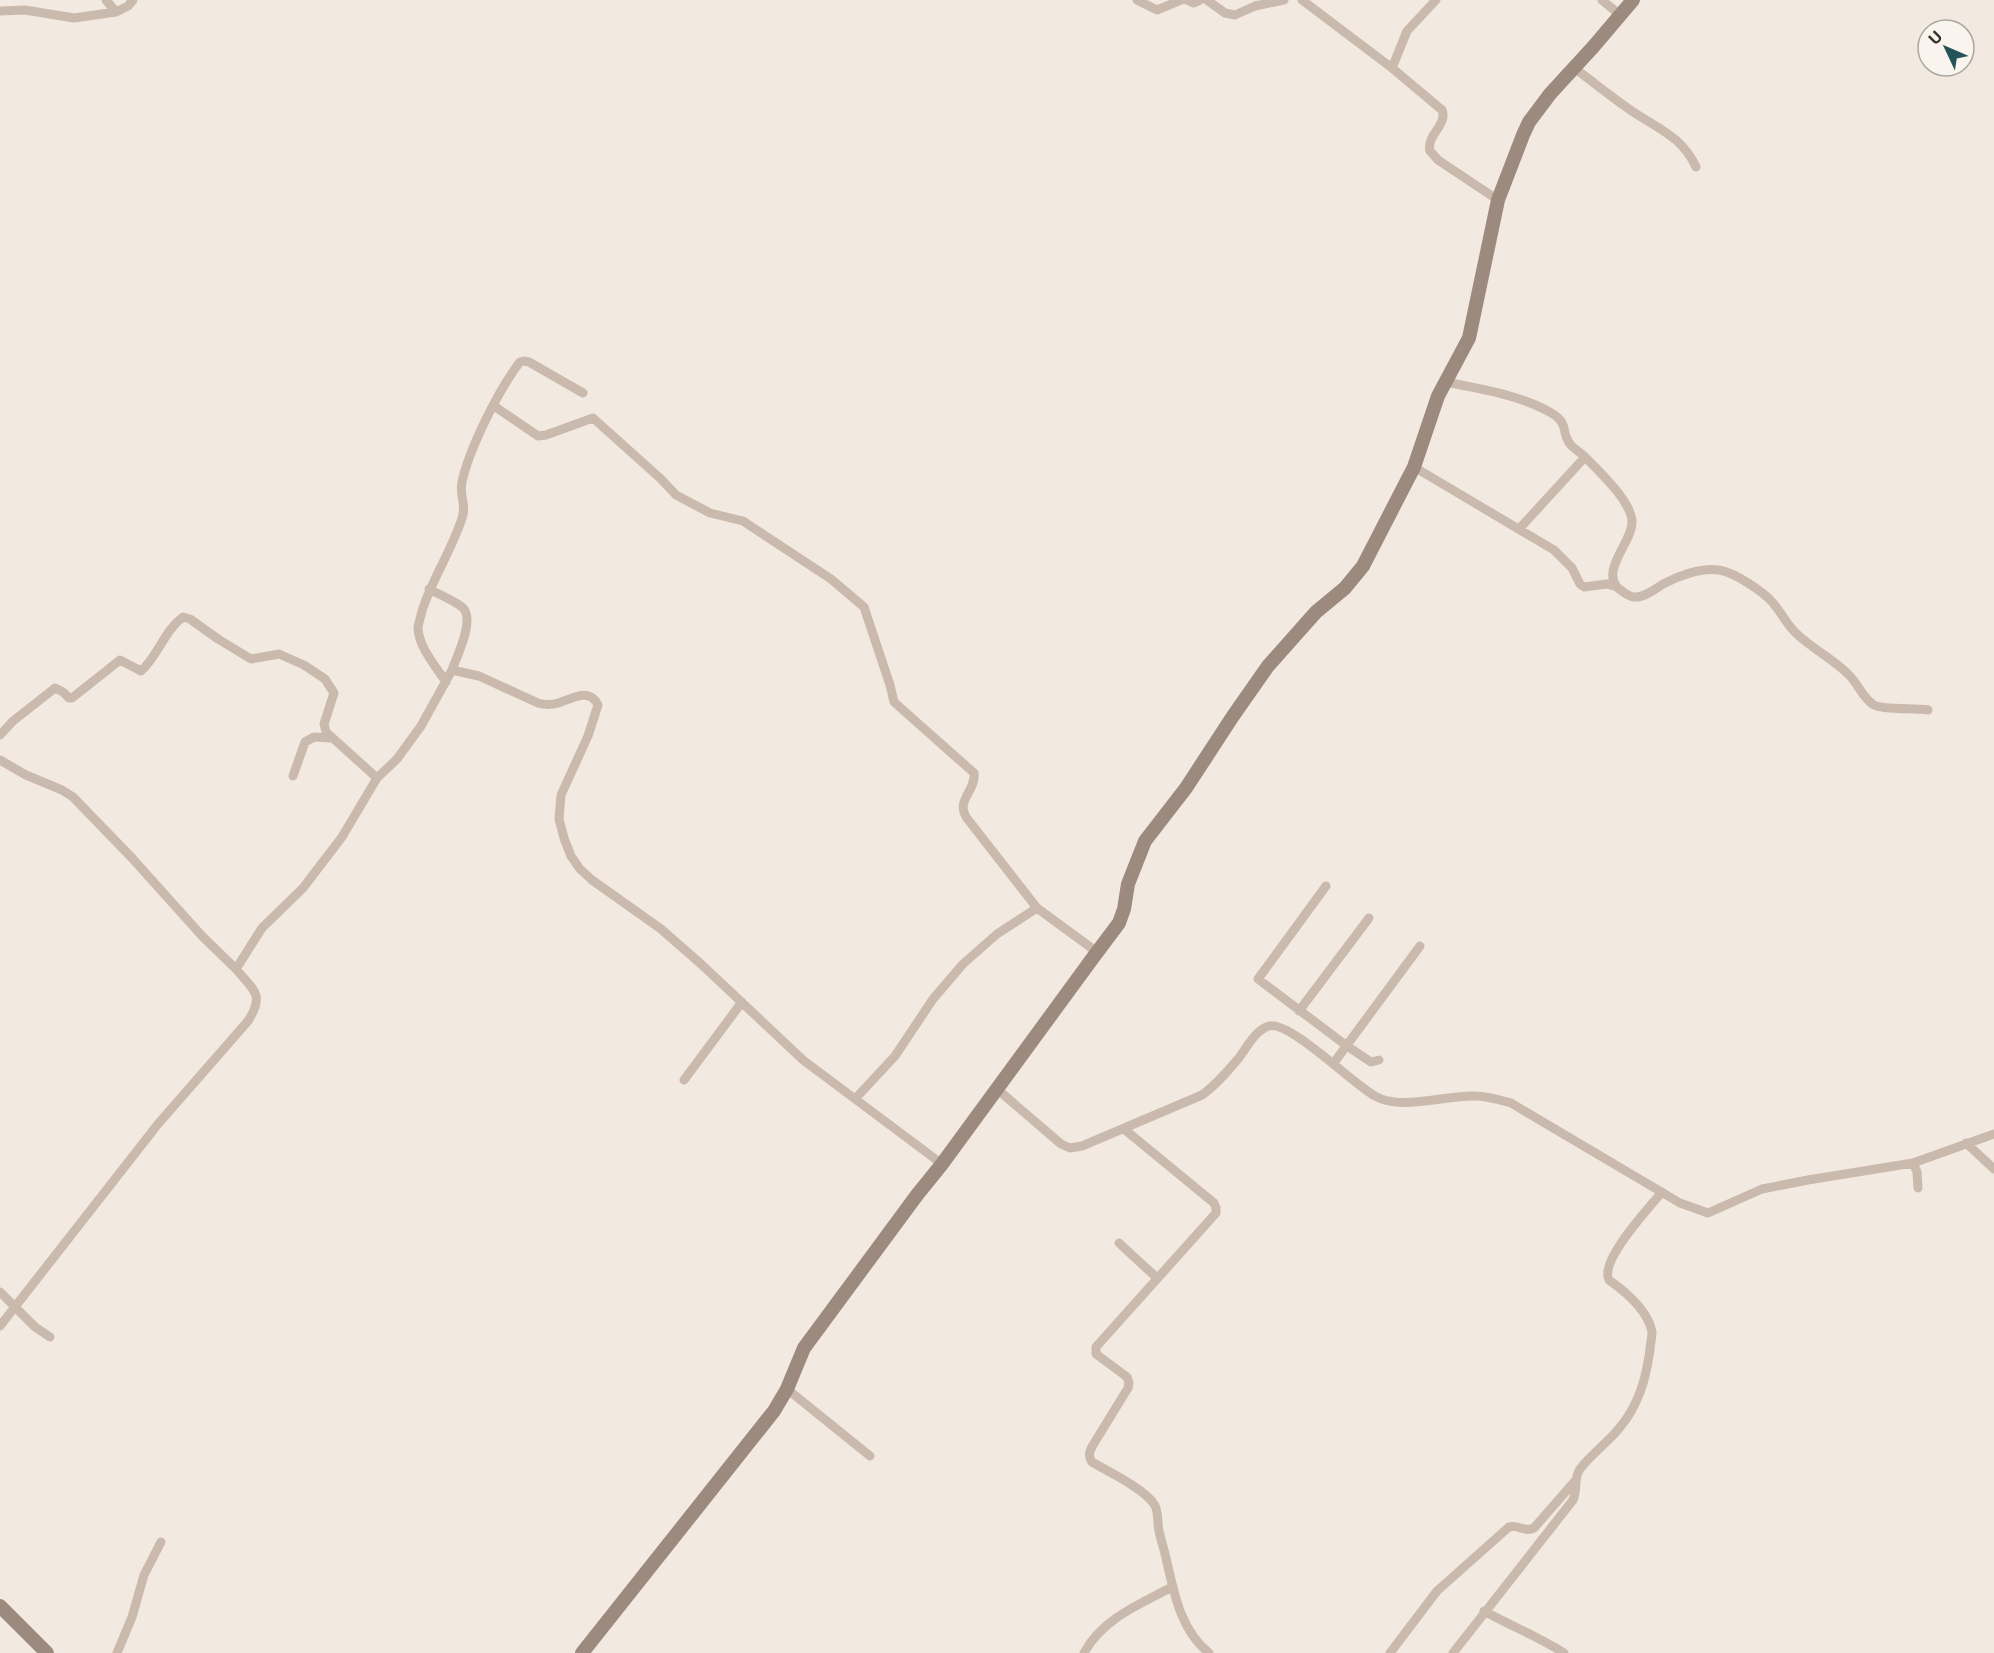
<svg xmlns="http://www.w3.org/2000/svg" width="1994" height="1653" font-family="'Open Sans',sans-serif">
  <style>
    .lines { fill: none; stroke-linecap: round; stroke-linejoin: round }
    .street { stroke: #cabaad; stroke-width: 9 }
    .secondary { stroke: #9d8a7f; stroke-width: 14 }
  </style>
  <rect width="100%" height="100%" fill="#f2eae1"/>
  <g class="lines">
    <path class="street" d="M106,0L116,12
      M1137,0L1157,10L1181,0
      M1187,0L1194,3L1200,0
      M1207,0L1225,13L1235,15L1255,6L1284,0
      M1302,0L1392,68
      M1436,0L1407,31L1392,68L1442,110C1448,125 1426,135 1430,151L1438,160L1498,200
      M1602,0L1620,15
      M0,11L25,10L74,18L116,12L128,6L133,0
      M1574,68C1595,83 1616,101 1638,115C1663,131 1683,139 1696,167
      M1445,382C1478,388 1524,396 1553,414C1569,424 1561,433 1570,444C1574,449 1580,452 1584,456C1598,470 1631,501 1632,521C1634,540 1600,570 1618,588C1622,591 1629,597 1634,597C1644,598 1655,589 1663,584C1678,576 1702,567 1719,570C1734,572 1764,592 1773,603C1782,613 1787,626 1798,635C1813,649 1833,659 1848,674C1858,683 1863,699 1874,705C1883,710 1915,708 1928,710
      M494,406L538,436L546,435L593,418L661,479L676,495L710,513L743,521L831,579L864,607L890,685L894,702L974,773C976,791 956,800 966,817L1037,908L1097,952
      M1414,467L1554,550L1572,568L1580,584L1584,587L1607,584L1617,587
      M1520,528L1585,457
      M429,589C440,595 453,600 462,607C476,618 457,656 452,670
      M446,682C436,667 419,647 418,629C418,623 421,617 422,611C432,579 452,550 462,518C467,506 459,495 462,482C469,449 499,389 520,362L524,361L529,362L583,393
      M0,735L13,721L55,688L63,692L69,698H72L120,660L141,671C158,656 164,631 183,617L190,619L218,639L251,659L279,654L304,665L325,679L334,693L324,724L326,732L377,778
      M0,760L26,775L62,790L73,797L132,858L202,936L236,969
      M293,776L305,742L314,737L330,738
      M1326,886L1258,979L1347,1046L1371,1062L1379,1060
      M1299,1011L1369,918
      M1333,1064L1420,946
      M684,1080L742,1002
      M997,1089L1061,1144L1070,1148L1082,1146L1202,1095C1216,1085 1227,1072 1238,1059C1246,1049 1255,1030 1269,1026C1289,1020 1354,1085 1375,1096C1400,1111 1446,1095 1475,1096C1487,1096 1500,1100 1511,1103L1680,1203L1708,1213L1762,1189L1808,1180L1913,1163L1994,1134
      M855,1099L895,1056L933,999L963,964L997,934L1037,908
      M1124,1129L1214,1203L1216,1208V1213L1096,1347V1354L1127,1377L1129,1383L1128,1388L1093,1445C1089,1452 1088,1456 1092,1462C1109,1472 1143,1488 1154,1504C1159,1511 1157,1522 1159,1531C1161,1540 1164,1549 1166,1558C1174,1592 1180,1630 1209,1653
      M1966,1143L1994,1169
      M1913,1163L1917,1172L1918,1188
      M1119,1243L1157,1278
      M0,1292L35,1327L50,1337
      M0,1326L158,1124L248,1021C265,994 254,991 236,969L262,928L303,888L342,837L377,778L397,759L421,726L452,670L479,676L538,703C545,705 551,705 558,703C572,699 589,687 598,705L588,736L561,795L559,819L564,838L571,856L580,869L592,880L661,929L701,964L803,1060L942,1164
      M787,1389L870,1456
      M1484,1611C1511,1626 1539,1637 1564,1653
      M117,1653L132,1617L144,1575L161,1542
      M1084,1653C1102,1619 1140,1604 1172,1587
      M1390,1653L1437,1591L1509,1527C1518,1524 1525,1533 1534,1528L1575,1481
      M1453,1653L1573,1500C1578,1490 1573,1479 1580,1469C1592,1453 1609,1442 1621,1426C1639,1404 1646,1378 1650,1350C1650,1345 1652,1338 1652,1332C1648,1310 1626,1292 1609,1280C1599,1261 1649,1208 1662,1192"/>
    <path class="secondary" d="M0,1606L47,1653
      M582,1653L774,1411L787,1389L804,1348L917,1195L942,1164L1092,959L1119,923L1124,909L1128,884L1145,841L1186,788L1233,716L1268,666L1316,612L1345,588L1363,566L1414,467L1438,396L1469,338L1498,200L1523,135L1529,122L1550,94L1594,46L1633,0"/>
  </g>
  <g transform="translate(1946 48) rotate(314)"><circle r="28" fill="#f9f4ee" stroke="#aca6a0" stroke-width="1.5"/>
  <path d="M0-4.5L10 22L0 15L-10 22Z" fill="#245458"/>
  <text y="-9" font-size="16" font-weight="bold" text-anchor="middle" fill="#39302b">U</text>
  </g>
</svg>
